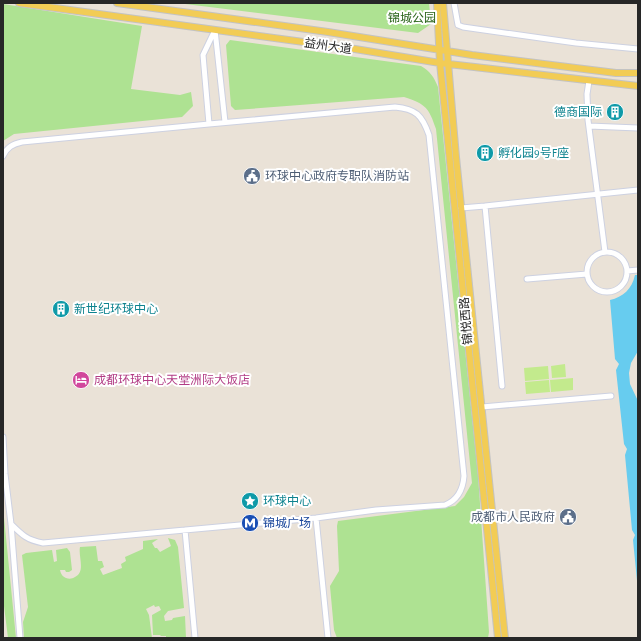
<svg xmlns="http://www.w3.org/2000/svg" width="641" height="641" font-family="'Alegreya Sans','Noto Sans SC',sans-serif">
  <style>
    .green { fill: #aee292 }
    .pitch { fill: #c3ea8d }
    .water { fill: #67ccef }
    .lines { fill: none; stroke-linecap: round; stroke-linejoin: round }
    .minor-casing { stroke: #cdd1e1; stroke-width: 7 }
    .major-casing { stroke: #c3c3c3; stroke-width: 8 }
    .minor { stroke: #fff; stroke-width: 5 }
    .major { stroke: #f2cc55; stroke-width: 6 }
    .labels { text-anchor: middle; stroke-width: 4; stroke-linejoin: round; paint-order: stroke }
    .park-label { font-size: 12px; fill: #286318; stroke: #fff }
    .street-label { font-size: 12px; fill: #272727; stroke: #fff }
    .culture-label { font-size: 12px; fill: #0d838f; stroke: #fff; text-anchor: start }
    .service-label { font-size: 12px; fill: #4e5e75; stroke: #fff; text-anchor: start }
    .hotel-label { font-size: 12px; fill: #b23c85; stroke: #fff; text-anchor: start }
    .transit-label { font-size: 12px; fill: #164399; stroke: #fff; text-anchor: start }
  </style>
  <rect width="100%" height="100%" fill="#eae2d7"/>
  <path class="green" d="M177,3H429L431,24L418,33Z
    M3,4L142,26L131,89L180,95L191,92L193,106L182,117L14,134L3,141Z
    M230,40L421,66C430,71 434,77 438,87L478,475L489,632L488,638H337L334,630L330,586L339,571L337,526L338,521L455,506L464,497L472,483L436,129C429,108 426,104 404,97L235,110L231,106L226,45Z
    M3,507L16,638H8L3,598Z
    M168,538L175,540L178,547L184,608L168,611L164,616L165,621L172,620L173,618L185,616L186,638H166V636H161L160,635H153L152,615L161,610L159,606L155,607L154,605L146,609L149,615L152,638H24L23,622L28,607L22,555L26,553L52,550L54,562L57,561L56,550L67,548L70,552L72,570L69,572H66L65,570H60C61,574 62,576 66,578C69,579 72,579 75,577C86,572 78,556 80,547L96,546L98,561H102L104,567L100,569L103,575L122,568L121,564L126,561L125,557L143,549V541L158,539L152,543L155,548H157L160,552L171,546Z"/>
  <path class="pitch" d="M565,364L566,377L552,378L551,366Z
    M548,366L549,379L525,381L524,368Z
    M573,378V390L551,392L550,380Z
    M549,380L550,392L526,394L525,382Z"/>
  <path class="water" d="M635,275H638V351L631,363L629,373L630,384L638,401V591L633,540L635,535L632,530L625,455L627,449L624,444L616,370L619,364L615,359L610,300C623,297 632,289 635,275Z"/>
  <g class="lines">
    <defs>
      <path id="minor" d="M454,3L458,25L463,27L576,43L638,49
        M215,30L225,122
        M589,81L587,94L588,120L605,252
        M209,124L203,55L215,30
        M589,126L638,128
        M3,156C7,147 13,144 22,142L209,124L395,107C416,109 422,115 429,135L464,476C463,489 458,500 445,505L376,510L316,518L43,543C27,540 22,535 11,524
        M461,208L485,206
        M587 272a20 20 0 1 1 40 0a20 20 0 1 1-40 0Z
        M627,271L638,270
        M527,279L587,274
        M502,386L485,206L638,190
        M482,407L611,396
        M3,437L5,474L11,524L20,638
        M316,518L328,638
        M185,530L195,638"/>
      <path id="major" d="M19,3L355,49L440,63L638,86
        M117,3L328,32L472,55L616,73H638
        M437,3L440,63L498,638
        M443,3L456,157L505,638"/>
    </defs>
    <use href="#minor" class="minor-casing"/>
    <use href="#major" class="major-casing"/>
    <use href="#minor" class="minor"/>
    <use href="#major" class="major"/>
  </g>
  <defs>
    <symbol id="building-disc" viewBox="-11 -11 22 22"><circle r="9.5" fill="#0f9aa8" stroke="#fff"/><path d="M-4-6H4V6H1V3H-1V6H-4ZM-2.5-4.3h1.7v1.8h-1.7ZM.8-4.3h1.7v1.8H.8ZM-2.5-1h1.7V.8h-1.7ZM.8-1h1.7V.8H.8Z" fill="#fff"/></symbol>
    <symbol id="civic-disc" viewBox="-11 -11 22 22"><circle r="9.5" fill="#5c6f8a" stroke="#fff"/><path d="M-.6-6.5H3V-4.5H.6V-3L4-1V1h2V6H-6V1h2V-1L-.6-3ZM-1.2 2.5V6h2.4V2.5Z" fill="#fff"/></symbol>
    <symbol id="hotel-disc" viewBox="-11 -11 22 22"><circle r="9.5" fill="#d1479c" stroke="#fff"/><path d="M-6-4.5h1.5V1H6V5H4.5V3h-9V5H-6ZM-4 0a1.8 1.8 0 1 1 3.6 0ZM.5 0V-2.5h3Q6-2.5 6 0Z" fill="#fff"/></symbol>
    <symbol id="sight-disc" viewBox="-11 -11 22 22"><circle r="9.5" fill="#0f9aa8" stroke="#fff"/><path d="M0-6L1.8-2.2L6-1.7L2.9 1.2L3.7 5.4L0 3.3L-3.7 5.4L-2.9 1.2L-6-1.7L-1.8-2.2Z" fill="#fff"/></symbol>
    <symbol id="metro-disc" viewBox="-11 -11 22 22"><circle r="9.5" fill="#1a4fb4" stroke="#fff"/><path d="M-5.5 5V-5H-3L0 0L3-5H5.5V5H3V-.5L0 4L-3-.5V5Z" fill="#fff"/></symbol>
  </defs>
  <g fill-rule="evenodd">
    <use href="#building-disc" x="605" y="102" width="20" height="20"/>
    <use href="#building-disc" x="475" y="143" width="20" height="20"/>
    <use href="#civic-disc" x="242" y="166" width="20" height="20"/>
    <use href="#building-disc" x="51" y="299" width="20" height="20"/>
    <use href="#hotel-disc" x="71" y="370" width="20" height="20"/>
    <use href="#sight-disc" x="240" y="491" width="20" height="20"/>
    <use href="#civic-disc" x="558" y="507" width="20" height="20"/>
    <use href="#metro-disc" x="240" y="513" width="20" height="20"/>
  </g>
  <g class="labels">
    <g class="park-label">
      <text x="412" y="22">锦城公园</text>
    </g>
    <g class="street-label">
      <text transform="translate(328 46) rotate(8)" y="4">益州大道</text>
      <text transform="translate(466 321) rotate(-95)" y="4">锦悦西路</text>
    </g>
    <g class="culture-label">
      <text x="602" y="116" text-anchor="end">德商国际</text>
      <text x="498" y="157">孵化园9号F座</text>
      <text x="74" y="313">新世纪环球中心</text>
      <text x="263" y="505">环球中心</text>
    </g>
    <g class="service-label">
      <text x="265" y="180">环球中心政府专职队消防站</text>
      <text x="555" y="521" text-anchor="end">成都市人民政府</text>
    </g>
    <g class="hotel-label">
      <text x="94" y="384">成都环球中心天堂洲际大饭店</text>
    </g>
    <g class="transit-label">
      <text x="263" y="527">锦城广场</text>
    </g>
  </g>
  <rect width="641" height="641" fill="none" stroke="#272727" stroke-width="8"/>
</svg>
